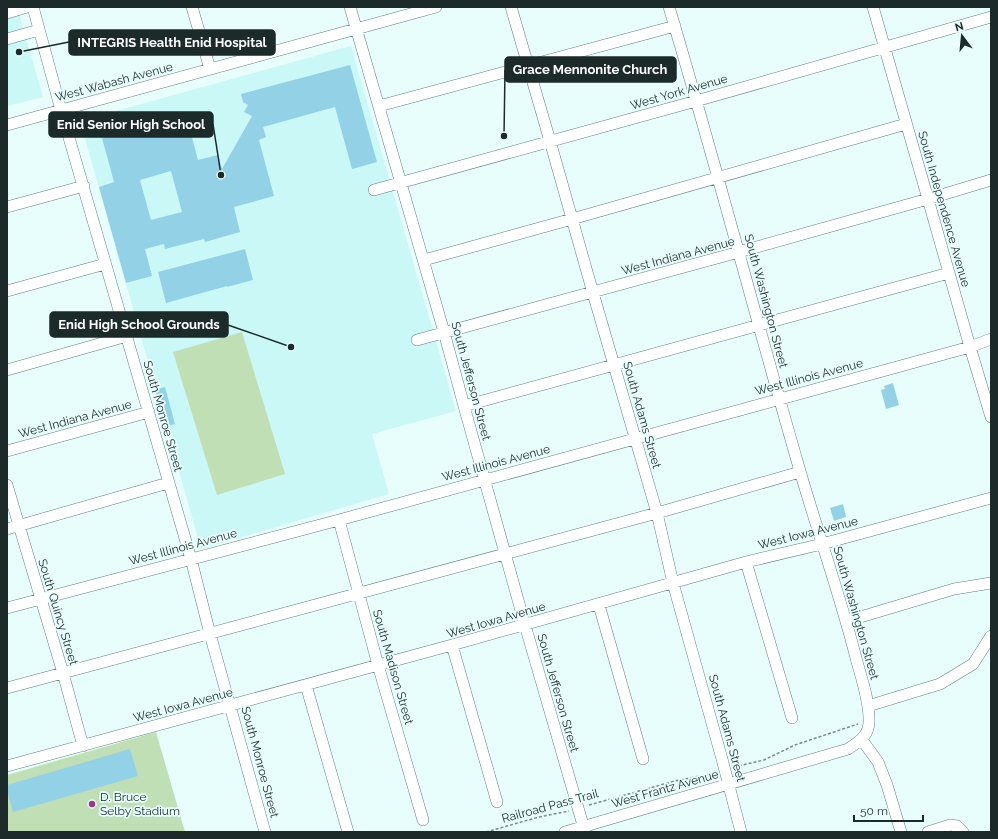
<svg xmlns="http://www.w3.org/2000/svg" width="998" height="839" font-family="Raleway,sans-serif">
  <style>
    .built { fill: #c9f8f7 }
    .green { fill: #c0dfb5 }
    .building { fill: #93d1e6; fill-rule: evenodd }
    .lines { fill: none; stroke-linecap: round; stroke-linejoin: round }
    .minor-casing { stroke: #608280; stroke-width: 12 }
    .path { stroke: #798b8a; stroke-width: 1.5; stroke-dasharray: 3 2; stroke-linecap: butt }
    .minor { stroke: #fff; stroke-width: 11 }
    .poi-dot { fill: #a33390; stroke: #e8fefd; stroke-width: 1.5 }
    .labels { text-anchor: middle; stroke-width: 3.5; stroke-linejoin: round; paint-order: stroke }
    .street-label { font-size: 12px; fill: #1c2a2a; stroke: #e8fefd }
    .poi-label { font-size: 12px; fill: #1c2a2a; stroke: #e8fefd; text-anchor: start }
    .leader { fill: none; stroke: #1c2a2a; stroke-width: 1.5 }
    .callout-dot { fill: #1c2a2a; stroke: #e8fefd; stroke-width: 1.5 }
    .callout { fill: #1c2a2a; stroke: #1c2a2a; stroke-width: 1.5 }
    .callout-label { font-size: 13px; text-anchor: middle; font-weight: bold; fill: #fff }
  </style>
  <rect width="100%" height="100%" fill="#e8fefd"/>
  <path class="built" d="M7,7H17L43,97L7,106Z
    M351,46L456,411L372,434L389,494L201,549L80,121Z"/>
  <path class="green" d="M242,332L285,474L217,495L173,352Z
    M156,732L185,832H7V775Z"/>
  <path class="building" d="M350,65L377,162L352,169L335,107L263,127L266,137L259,140L274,196L234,207L240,232L205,242L204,239L165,249L164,244L145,249L152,276L126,283L99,187L114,182L102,138L186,115L198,160L218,155L222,169L252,116L244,112L248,105L243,102L241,94ZM171,171L182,212L151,220L140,180Z
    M245,249L253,280L227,287V286L166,303L158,272Z
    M893,383L899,405L886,409L881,390L885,389L884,386Z
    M165,387L175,424L165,427L155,390Z
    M843,504L846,517L834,521L830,508Z
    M130,749L138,776L13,812L7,790V785Z"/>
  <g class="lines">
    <defs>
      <path id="minor" d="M33,7L61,110L191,559L210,634L265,832
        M192,7L210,69
        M350,7L444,332L464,406L525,625L585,832
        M511,7L550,141L593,293L657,513L673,583L722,759L741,832
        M873,7L928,199L970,347L991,417
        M7,13L27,7
        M7,39L39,30
        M379,106L675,26
        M7,125L436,7
        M374,190L696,101L991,17
        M7,207L84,186
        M424,260L572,219L906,124
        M7,291L105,264
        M417,340L739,252L928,199L991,180
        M7,370L127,336
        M464,406L949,273
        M7,451L149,412
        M7,485L63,673L83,746
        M339,520L378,665L423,820
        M7,529L168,483
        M746,562L792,718
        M599,605L643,759
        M7,608L339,520L970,347L991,339
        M847,621L954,589L991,583
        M452,645L497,802
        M306,685L348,832
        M7,688L657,513L800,472
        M868,706L940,684L973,664L991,636
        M862,740L878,762L887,785L901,832
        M7,766L452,645L746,562L822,544L991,498
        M565,832L848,749C860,741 870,735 869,719C869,699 861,677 856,658C840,595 818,533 800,471C755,316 715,161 669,7
        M928,832L950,825L957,826L963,832"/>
    </defs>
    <use href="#minor" class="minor-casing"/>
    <path class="path" d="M734,767L764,760L795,745L858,724
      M589,805L675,781L715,773
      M486,832L539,817L569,811"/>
    <use href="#minor" class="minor"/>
  </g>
  <circle class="poi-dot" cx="92" cy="804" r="4"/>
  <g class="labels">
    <g class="street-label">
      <text transform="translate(114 82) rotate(-15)" y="4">West Wabash Avenue</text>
      <text transform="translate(679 92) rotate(-16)" y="4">West York Avenue</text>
      <text transform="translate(944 209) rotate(74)" y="4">South Independence Avenue</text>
      <text transform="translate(678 256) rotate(-15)" y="4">West Indiana Avenue</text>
      <text transform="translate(766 301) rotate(75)" y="4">South Washington Street</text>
      <text transform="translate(809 377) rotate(-15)" y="4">West Illinois Avenue</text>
      <text transform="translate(471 381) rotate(75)" y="4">South Jefferson Street</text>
      <text transform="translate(642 415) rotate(74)" y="4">South Adams Street</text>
      <text transform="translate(163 416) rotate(74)" y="4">South Monroe Street</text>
      <text transform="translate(75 419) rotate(-15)" y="4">West Indiana Avenue</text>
      <text transform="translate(496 463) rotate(-15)" y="4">West Illinois Avenue</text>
      <text transform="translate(808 533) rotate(-14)" y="4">West Iowa Avenue</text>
      <text transform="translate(183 547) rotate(-15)" y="4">West Illinois Avenue</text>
      <text transform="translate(58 612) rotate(73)" y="4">South Quincy Street</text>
      <text transform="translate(856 613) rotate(74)" y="4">South Washington Street</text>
      <text transform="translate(496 620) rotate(-16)" y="4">West Iowa Avenue</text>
      <text transform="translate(393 667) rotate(74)" y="4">South Madison Street</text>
      <text transform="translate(558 693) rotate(74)" y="4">South Jefferson Street</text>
      <text transform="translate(183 705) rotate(-15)" y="4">West Iowa Avenue</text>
      <text transform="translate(727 728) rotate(75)" y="4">South Adams Street</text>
      <text transform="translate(260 762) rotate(75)" y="4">South Monroe Street</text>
      <text transform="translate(665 789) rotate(-16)" y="4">West Frantz Avenue</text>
      <text transform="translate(550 806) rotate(-15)" y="4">Railroad Pass Trail</text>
    </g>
    <g class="poi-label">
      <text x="100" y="801">D. Bruce<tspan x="100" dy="14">Selby Stadium</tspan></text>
    </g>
  </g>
  <path class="leader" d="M19 52L69 42M504 136L505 70M221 175L213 124M291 347L228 325"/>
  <g class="callout-dot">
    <circle cx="19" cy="52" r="4"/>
    <circle cx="504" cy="136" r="4"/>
    <circle cx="221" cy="175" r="4"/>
    <circle cx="291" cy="347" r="4"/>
  </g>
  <g class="callout">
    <rect x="69" y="30" width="206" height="25" rx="4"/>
    <rect x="505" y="57" width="171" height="25" rx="4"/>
    <rect x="49" y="112" width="164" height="25" rx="4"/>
    <rect x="50" y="312" width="178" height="25" rx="4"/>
  </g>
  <g class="callout-label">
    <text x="172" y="47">INTEGRIS Health Enid Hospital</text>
    <text x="590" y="74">Grace Mennonite Church</text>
    <text x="131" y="129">Enid Senior High School</text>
    <text x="139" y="329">Enid High School Grounds</text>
  </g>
  <rect width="998" height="839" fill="none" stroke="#1c2a2a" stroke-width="16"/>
  <g transform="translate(962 36) rotate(344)" stroke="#e8fefd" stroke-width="3" paint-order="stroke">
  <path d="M0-3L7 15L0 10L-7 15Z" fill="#1c2a2a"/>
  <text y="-6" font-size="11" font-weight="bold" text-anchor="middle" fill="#1c2a2a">N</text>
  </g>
  <path d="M854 815v6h69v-6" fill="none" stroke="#1c2a2a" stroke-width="2"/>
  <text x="860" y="815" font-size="12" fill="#1c2a2a" stroke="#e8fefd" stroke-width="3" paint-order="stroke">50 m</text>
</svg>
